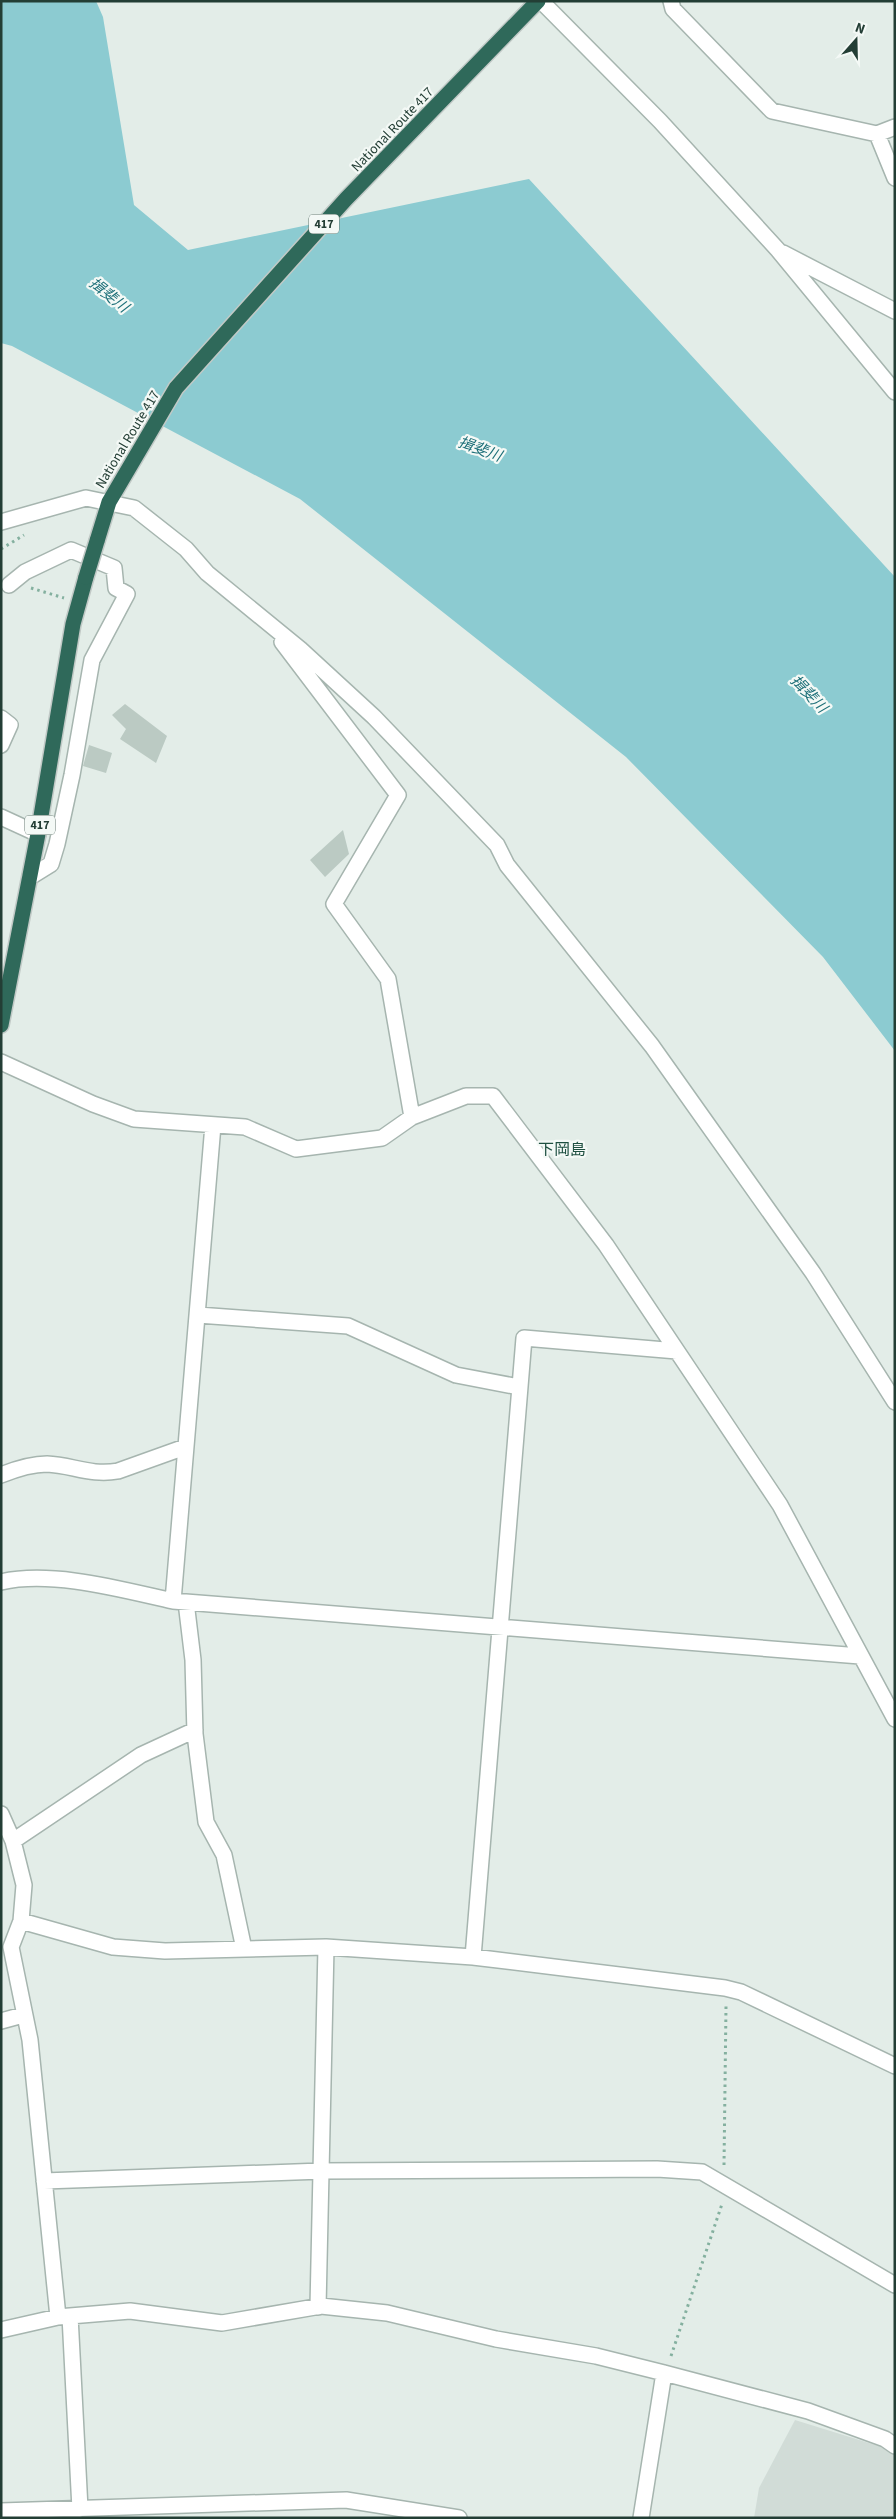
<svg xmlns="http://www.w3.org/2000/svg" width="896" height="2519" font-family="'Source Sans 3','Noto Sans JP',sans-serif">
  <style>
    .built { fill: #d1dcd7 }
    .water { fill: #8ccbd1 }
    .building { fill: #bbcac3 }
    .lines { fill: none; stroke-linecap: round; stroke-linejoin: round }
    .street-casing { stroke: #a6b5af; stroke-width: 18 }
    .highway-casing { stroke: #c1c9c6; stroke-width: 18 }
    .path { stroke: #84b09f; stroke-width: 3; stroke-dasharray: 2.5 4; stroke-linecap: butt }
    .street { stroke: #fff; stroke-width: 15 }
    .highway { stroke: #2f695a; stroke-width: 15 }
    .highway-bridge-casing { stroke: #c1c9c6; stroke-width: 18; stroke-linecap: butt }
    .highway-bridge { stroke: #2f695a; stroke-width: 15 }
    .labels { text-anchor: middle; stroke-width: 4.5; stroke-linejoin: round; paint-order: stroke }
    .shield { fill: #f4f9f6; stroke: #62766f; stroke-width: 1 }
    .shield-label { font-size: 12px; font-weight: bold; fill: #233e35 }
    .street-label { font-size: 14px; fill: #233e35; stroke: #f4f9f6 }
    .water-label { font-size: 15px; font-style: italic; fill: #1e7079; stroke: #f4f9f6 }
    .quarter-label { font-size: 16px; fill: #1f5041; stroke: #f4f9f6 }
  </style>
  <rect width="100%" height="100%" fill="#e3ede8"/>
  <path class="built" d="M795,2420L885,2448L895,2455V2518H754L759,2488Z"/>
  <path class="water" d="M1,1H96L103,17L134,205L188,250L529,179L895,577V1051L823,957L626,757L300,499L12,346L1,343Z"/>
  <path class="building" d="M125,704L167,736L156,763L120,739L126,729L112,715Z
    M89,745L112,753L106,773L83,766Z
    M343,830L349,854L325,877L310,860Z"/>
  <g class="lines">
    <defs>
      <path id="street" d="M541,1L660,121L778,250L895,392
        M671,1L673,9L772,111L877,134L895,127
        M877,134L895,178
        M783,253L895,311
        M1,522L86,498L134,508L186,549L207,573L300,649L374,717L497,845L507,865L652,1046L813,1273L895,1402
        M9,585L25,572L71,550L114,568L116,588L127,594L92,660L72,775L57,844L51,864L30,877
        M282,642L398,795L334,904L388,979L412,1117
        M1,718L10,725L1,745
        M1,817L38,834
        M1,1062L93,1104L134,1119L245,1127L296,1149L382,1138L412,1117L466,1096H493L606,1245L780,1505L895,1719
        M198,1315L348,1326L456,1375L519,1387
        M1,1475C16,1469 31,1464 47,1464C72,1465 91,1476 118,1471L185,1447
        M1,1582C52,1570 123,1590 173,1601L860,1656
        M173,1601L213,1125
        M186,1602L193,1660L195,1734L206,1822L224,1855L244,1949
        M1,1814L13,1841L24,1885L21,1921L11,1947L30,2040L58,2317
        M13,1841L141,1755L195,1730
        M21,1921L113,1947L165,1951L326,1947L473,1957L725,1988L741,1992L895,2066
        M473,1957L524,1338L677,1351
        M1,2021L23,2015
        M44,2181L322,2171L657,2169L702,2172L895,2285
        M318,2307L326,1947
        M70,2316L80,2509
        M1,2330L58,2317L130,2311L222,2323L321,2306L387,2313L496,2339L596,2356L664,2373L808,2411L885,2439L895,2446
        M1,2511L346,2500L459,2518
        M641,2518L664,2373"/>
      <path id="highway" d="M97,541L109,502L176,388L346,199L538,1
        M1,1025L38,834L73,624L86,577"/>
    </defs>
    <use href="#street" class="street-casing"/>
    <use href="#highway" class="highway-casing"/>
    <path class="path" d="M1,549L24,535
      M31,588L64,598
      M724,2165L726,2006
      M671,2356L722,2204"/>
    <use href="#street" class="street"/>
    <use href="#highway" class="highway"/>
    <defs>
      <path id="highway-bridge" d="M86,577L97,541"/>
    </defs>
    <use href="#highway-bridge" class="highway-bridge-casing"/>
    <use href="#highway-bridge" class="highway-bridge"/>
  </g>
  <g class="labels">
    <g class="shield">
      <rect x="309" y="214.5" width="30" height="19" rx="4"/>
      <rect x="25" y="815.5" width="30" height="19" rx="4"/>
    </g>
    <g class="shield-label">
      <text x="324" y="228">417</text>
      <text x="40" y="829">417</text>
    </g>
    <g class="street-label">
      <text transform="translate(392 129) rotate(-46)" y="5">National Route 417</text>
      <text transform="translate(127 439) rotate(-59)" y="5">National Route 417</text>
    </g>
    <g class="water-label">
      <text transform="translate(109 295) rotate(39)" y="5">揖斐川</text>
      <text transform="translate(480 449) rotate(20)" y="5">揖斐川</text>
      <text transform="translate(809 694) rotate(46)" y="5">揖斐川</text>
    </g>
    <g class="quarter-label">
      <text x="562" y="1155">下岡島</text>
    </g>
  </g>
  <rect width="896" height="2519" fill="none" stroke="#233e35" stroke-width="5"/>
  <g transform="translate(856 40) rotate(20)" stroke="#f4f9f6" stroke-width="4" paint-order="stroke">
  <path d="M0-4L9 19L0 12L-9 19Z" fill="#233e35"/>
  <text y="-8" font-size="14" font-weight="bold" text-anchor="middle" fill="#233e35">N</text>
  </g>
</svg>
